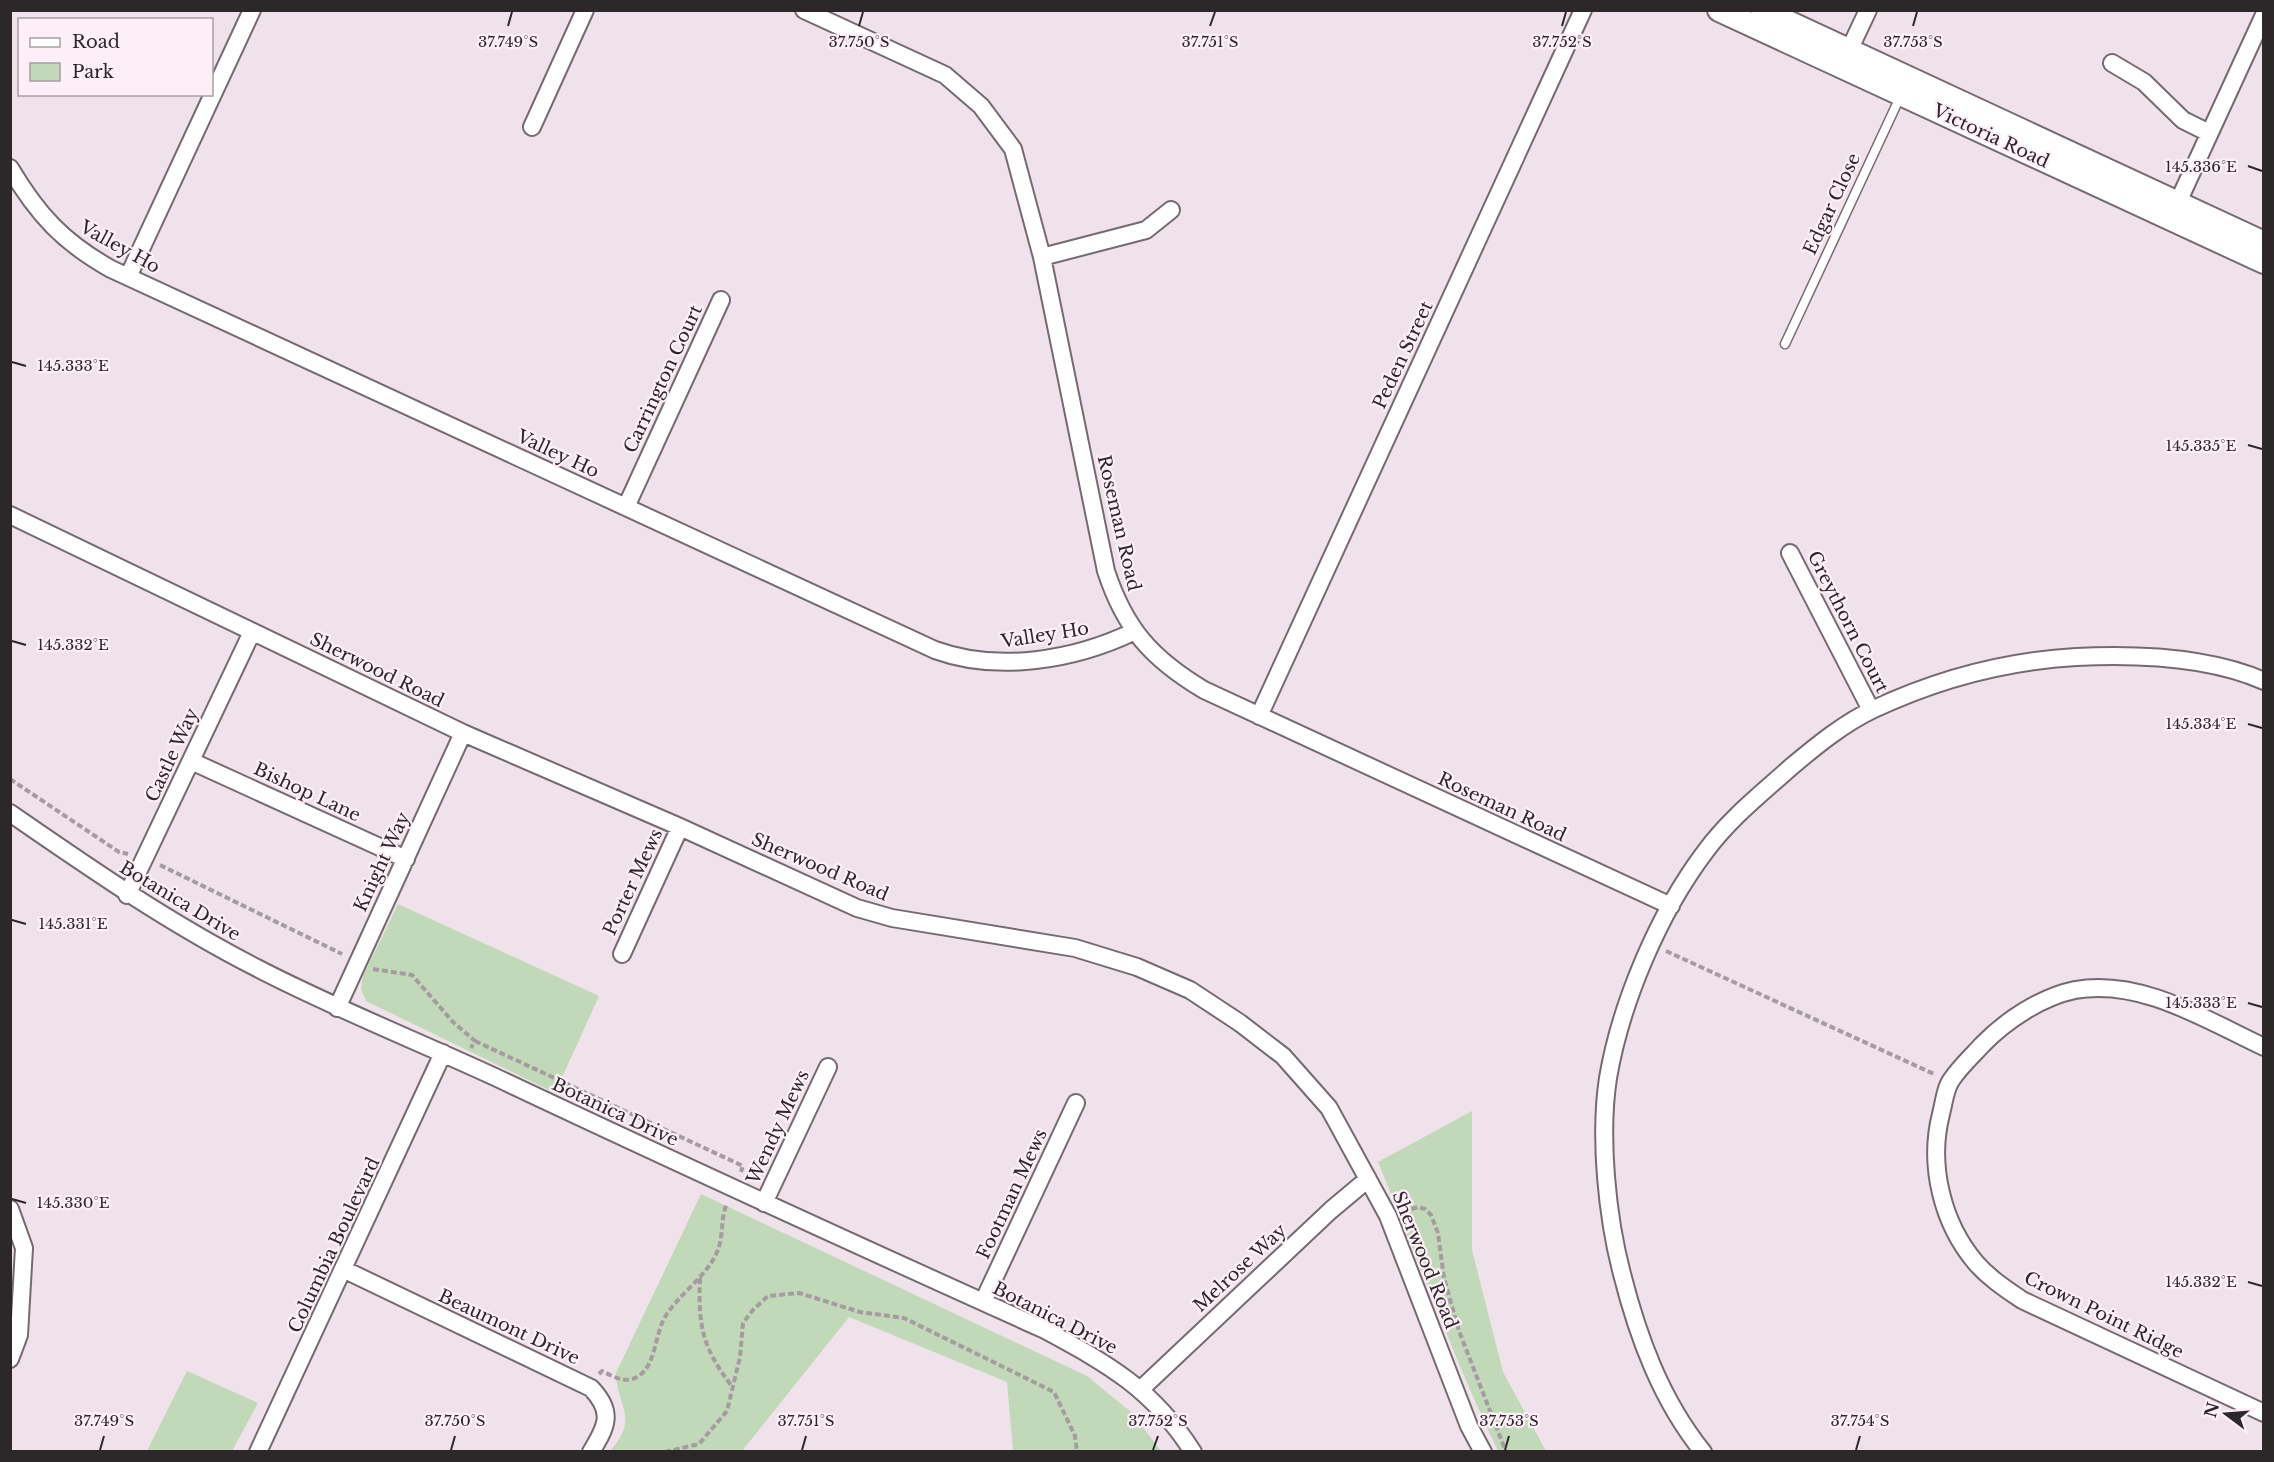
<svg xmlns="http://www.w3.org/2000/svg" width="2274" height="1462" font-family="'Libre Baskerville',serif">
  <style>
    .green { fill: #c1d9b8 }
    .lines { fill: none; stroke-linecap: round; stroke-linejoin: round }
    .service-casing { stroke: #766a71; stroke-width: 11 }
    .minor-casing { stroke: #766a71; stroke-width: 20 }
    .secondary-casing { stroke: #766a71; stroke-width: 26 }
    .path { stroke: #a59ba0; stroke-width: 4; stroke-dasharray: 6 3; stroke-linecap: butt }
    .service { stroke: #fff; stroke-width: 8 }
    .minor { stroke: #fff; stroke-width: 16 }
    .secondary { stroke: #fff; stroke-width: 22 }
    .ticks { fill: none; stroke: #2c2729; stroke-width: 2 }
    .labels { text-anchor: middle; stroke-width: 4.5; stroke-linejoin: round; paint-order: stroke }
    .street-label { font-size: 18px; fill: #2c2729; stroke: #fdeff7 }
    .ticks-label { font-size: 15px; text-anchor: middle; fill: #2c2729; stroke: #fdeff7; stroke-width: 4.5; stroke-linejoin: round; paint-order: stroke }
  </style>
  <rect width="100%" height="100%" fill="#f0e2ea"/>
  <path class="green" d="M398,904L599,996L555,1093L366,1001L361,989L363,976Z
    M1472,1111V1250L1503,1372L1546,1451H1498C1453,1357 1418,1259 1378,1162Z
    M701,1194L1087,1376L1131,1412L1161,1451H1013L1007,1382L849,1317L742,1451H610C640,1417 617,1408 616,1373Z
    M187,1371L258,1403L232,1451H147Z"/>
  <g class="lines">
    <defs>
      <path id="service" d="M1785,344L1901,95"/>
      <path id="minor" d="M804,10L945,75L981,106L1013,149L1042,257L1106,571C1125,629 1152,659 1204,690L1671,906
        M1845,59L1868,10
        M2112,63L2144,82L2183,120L2209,133
        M532,127L585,10
        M10,168C38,215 63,242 111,269L935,650C998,673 1074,660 1133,632
        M2173,213L2264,15
        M1042,257L1146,230L1171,210
        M128,277L252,10
        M626,507L721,300
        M10,515L463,733L680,827L857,908L892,918L1075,948L1137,967L1190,990L1240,1023L1283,1056L1329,1108L1388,1216L1469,1426L1483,1452
        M1790,553L1871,710
        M1259,716L1583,10
        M191,761L406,859
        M10,813C91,869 169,923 257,968C334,1008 415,1040 495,1077C677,1163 861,1247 1045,1330C1108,1364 1153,1389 1193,1452
        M127,895L252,632
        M622,954L680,827
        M337,1008L463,733
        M2264,1047C2206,1020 2141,978 2075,990C2041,997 2005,1021 1982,1045C1972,1056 1960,1067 1952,1079C1945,1088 1944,1103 1941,1114C1928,1165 1942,1223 1976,1263C1989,1278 2006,1289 2022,1300L2264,1413
        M764,1203L828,1067
        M10,1209L24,1248L19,1335L10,1359
        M345,1270L591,1388C614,1412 607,1426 591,1452
        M983,1302L1076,1103
        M1141,1389L1331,1210L1368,1179
        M258,1452L443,1053
        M1703,1452C1661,1400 1638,1337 1622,1274C1607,1217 1599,1137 1608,1078C1621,1002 1659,913 1705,852C1729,819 1761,794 1791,767C1816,746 1844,723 1874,709C1938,679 2005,661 2076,657C2136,654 2207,656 2264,681"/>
      <path id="secondary" d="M1719,10L2264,262
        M1762,10L2264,243"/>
    </defs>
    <use href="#service" class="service-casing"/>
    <use href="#minor" class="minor-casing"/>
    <use href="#secondary" class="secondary-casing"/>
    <path class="path" d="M10,779L119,852L128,854
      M160,865L342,954
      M1666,951L1934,1074
      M373,969L412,975L453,1022L475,1041L471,1048
      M475,1041L743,1166L741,1172
      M1403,1212L1418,1207L1425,1209L1431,1215L1438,1233L1444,1278L1459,1331L1506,1452
      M700,1278C698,1325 702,1347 731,1385
      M599,1374L602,1371C614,1377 627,1385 640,1375C656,1363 655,1334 665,1317C679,1294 707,1276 717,1252C724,1237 720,1219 727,1203
      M665,1452L699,1444L727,1411L740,1357L743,1323L753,1310L768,1296L799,1293L860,1312L904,1318L1054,1392L1075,1436L1077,1452"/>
    <use href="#service" class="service"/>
    <use href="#minor" class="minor"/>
    <use href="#secondary" class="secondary"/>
  </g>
  <path class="ticks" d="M508,26L512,12M859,26L863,12M1210,26L1215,12M1562,26L1566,12M1913,26L1917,12M2248,166L2262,171M12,362L26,366M2248,445L2262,449M12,641L26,645M2248,724L2262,728M12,920L26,924M2248,1003L2262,1007M12,1199L26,1203M2248,1282L2262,1286M100,1450L104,1436M451,1450L455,1436M802,1450L806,1436M1153,1450L1158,1436M1505,1450L1509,1436M1856,1450L1860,1436"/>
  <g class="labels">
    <g class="street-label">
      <text transform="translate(1991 136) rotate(25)" y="6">Victoria Road</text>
      <text transform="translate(1832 204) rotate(-65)" y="6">Edgar Close</text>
      <text transform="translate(120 247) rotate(29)" y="6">Valley Ho</text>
      <text transform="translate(1403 355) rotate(-65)" y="6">Peden Street</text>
      <text transform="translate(663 379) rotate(-65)" y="6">Carrington Court</text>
      <text transform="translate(558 454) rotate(25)" y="6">Valley Ho</text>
      <text transform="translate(1119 523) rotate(77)" y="6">Roseman Road</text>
      <text transform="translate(1848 622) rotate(63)" y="6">Greythorn Court</text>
      <text transform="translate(1045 635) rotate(-9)" y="6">Valley Ho</text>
      <text transform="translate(377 670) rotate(26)" y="6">Sherwood Road</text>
      <text transform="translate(172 755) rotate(-65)" y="6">Castle Way</text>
      <text transform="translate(307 792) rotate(25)" y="6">Bishop Lane</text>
      <text transform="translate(1502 807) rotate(25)" y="6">Roseman Road</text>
      <text transform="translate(382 862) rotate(-65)" y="6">Knight Way</text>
      <text transform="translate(820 867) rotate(23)" y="6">Sherwood Road</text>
      <text transform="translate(633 882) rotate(-65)" y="6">Porter Mews</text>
      <text transform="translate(180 901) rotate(31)" y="6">Botanica Drive</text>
      <text transform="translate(615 1112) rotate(25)" y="6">Botanica Drive</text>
      <text transform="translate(778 1127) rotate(-65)" y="6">Wendy Mews</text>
      <text transform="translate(1012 1194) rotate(-65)" y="6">Footman Mews</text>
      <text transform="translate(334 1245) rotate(-65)" y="6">Columbia Boulevard</text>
      <text transform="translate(1425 1260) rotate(68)" y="6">Sherwood Road</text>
      <text transform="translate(1240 1268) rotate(-43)" y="6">Melrose Way</text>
      <text transform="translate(2104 1315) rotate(26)" y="6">Crown Point Ridge</text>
      <text transform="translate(1055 1318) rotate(27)" y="6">Botanica Drive</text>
      <text transform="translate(509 1327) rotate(25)" y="6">Beaumont Drive</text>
    </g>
  </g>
  <g class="ticks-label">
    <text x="508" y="47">37.749°S</text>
    <text x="859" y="47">37.750°S</text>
    <text x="1210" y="47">37.751°S</text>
    <text x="1562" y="47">37.752°S</text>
    <text x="1913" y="47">37.753°S</text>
    <text x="2201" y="172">145.336°E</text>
    <text x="73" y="371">145.333°E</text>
    <text x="2201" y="451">145.335°E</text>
    <text x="73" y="650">145.332°E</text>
    <text x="2201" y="729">145.334°E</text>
    <text x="73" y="929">145.331°E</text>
    <text x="2201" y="1008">145.333°E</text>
    <text x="73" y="1208">145.330°E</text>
    <text x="2201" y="1287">145.332°E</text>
    <text x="104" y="1426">37.749°S</text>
    <text x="455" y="1426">37.750°S</text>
    <text x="806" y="1426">37.751°S</text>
    <text x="1158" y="1426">37.752°S</text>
    <text x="1509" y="1426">37.753°S</text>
    <text x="1860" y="1426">37.754°S</text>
  </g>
  <rect width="2274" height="1462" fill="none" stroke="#2c2729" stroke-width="24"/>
  <rect x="18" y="18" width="195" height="78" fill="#fdeff7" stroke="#a99fa5" stroke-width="1.5"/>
  <rect x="30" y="38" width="30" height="9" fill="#ffffff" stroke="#a99fa5" stroke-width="1.5"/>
  <text x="72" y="48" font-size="18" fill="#2c2729">Road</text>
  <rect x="30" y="63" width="30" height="18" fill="#c1d9b8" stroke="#a99fa5" stroke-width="1.5"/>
  <text x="72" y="78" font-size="18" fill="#2c2729">Park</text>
  <g transform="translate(2226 1414) rotate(286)" stroke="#fdeff7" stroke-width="4.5" paint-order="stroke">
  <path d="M0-4.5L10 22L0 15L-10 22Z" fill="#2c2729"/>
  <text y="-9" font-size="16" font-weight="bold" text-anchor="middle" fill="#2c2729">N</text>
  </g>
</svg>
